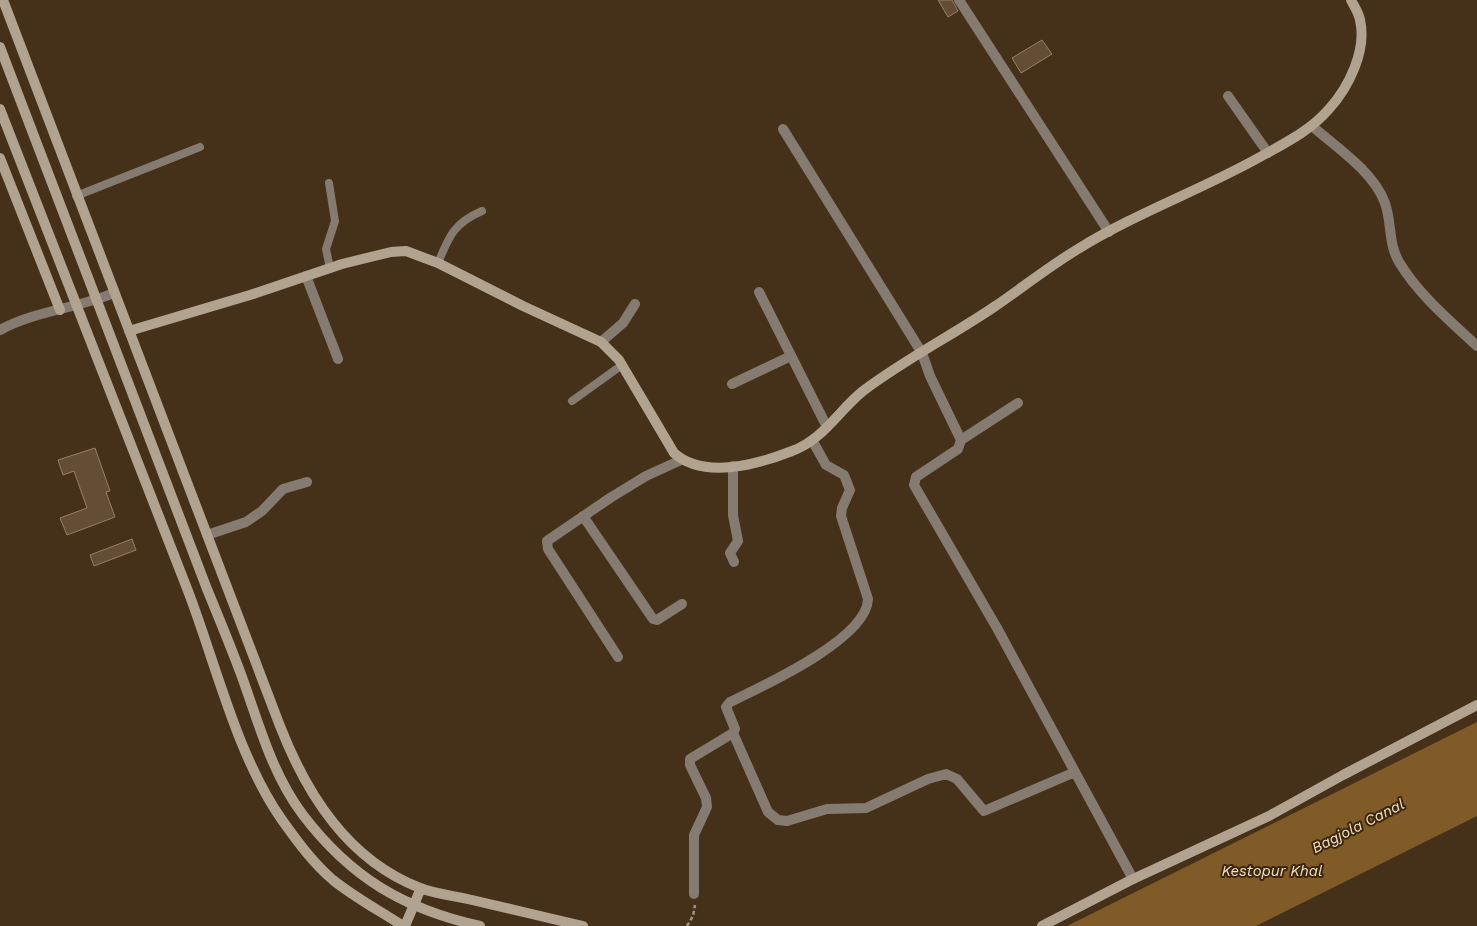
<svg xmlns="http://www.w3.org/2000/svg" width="1477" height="926" font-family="'Work Sans',sans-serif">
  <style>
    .water { fill: #805a27 }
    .building { fill: #634e35; stroke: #967f65 }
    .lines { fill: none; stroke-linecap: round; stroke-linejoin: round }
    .path { stroke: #a2927f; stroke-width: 2.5; stroke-dasharray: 4 2.5; stroke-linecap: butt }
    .lane { stroke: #857b70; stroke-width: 8 }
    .street { stroke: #857b70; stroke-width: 10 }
    .secondary { stroke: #b2a290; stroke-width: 10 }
    .labels { text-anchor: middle; stroke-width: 4; stroke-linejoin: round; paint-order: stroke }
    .water-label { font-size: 15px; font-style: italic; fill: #f7dfc3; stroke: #3a270e }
  </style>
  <rect width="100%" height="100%" fill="#453119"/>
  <path class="water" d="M1477,722V816L1256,926H1067Z"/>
  <path class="building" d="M938,0H952L958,11L948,17Z
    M1042,40L1052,54L1021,73L1012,58Z
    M95,448L110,491L106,492L115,517L67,535L60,518L87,508L74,471L63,475L58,460Z
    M132,539L136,550L94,566L90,555Z"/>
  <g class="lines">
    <path class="path" d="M687,926L693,916L695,905"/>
    <path class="lane" d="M329,183L335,221L326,249L330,268
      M76,196L200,147
      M438,263C449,236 454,223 482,211
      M572,401L622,365"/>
    <path class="street" d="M959,0L1109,232
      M1228,96L1268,153
      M1312,126C1337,148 1373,171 1385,203C1392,223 1388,243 1399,262C1419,295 1449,320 1477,346
      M783,129L922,353L930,376L961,440L958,449L916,477L914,485L997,628L1133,879
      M306,276L338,359
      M759,292L827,427
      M0,330C35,311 78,308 114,293
      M601,342L623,323L635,304
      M732,384L791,356
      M961,440L1018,403
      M733,466V515L738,541L730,553L734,562
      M583,516L653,619L657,620L682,604
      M207,535L246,522L262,511L283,489L307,482
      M618,657L548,549L547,541L610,498L646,476L681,460
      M733,733L768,812L778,820L787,821L827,809L866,808L928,779L946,774L957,779L984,811L1075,772
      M694,894V835L707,807L706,798L690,765V759L733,733L735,729L726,707L730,702C763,686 867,639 868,599L841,516L842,508L850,490L844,475L826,465L812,440"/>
    <path class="secondary" d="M3,0L280,726C307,795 348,860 420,888C436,894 455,896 472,900C509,909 546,917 583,926
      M0,47C69,228 137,409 207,589C219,618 231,647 242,677C259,724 272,774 303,815C351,878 404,909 480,926
      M0,109C64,269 126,430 188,591C216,664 237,756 282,820C297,841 313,863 333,880C354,897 380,911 403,926
      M0,158L60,310
      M129,331L250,295L342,264L391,252L406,251L438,263L523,306L601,342L619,360L674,453C704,480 759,464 792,451C823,440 839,410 863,391C904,360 951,336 994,307C1022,288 1048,267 1078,249C1136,213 1201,190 1260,157C1285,143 1310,131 1329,109C1349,87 1367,50 1360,20C1359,13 1354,6 1351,0
      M405,926L421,888
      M1042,926L1131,880L1269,816L1343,775L1477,705"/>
  </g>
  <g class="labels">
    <g class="water-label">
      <text transform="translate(1358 826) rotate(-27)" y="5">Bagjola Canal</text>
      <text x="1272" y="876">Kestopur Khal</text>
    </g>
  </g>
</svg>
